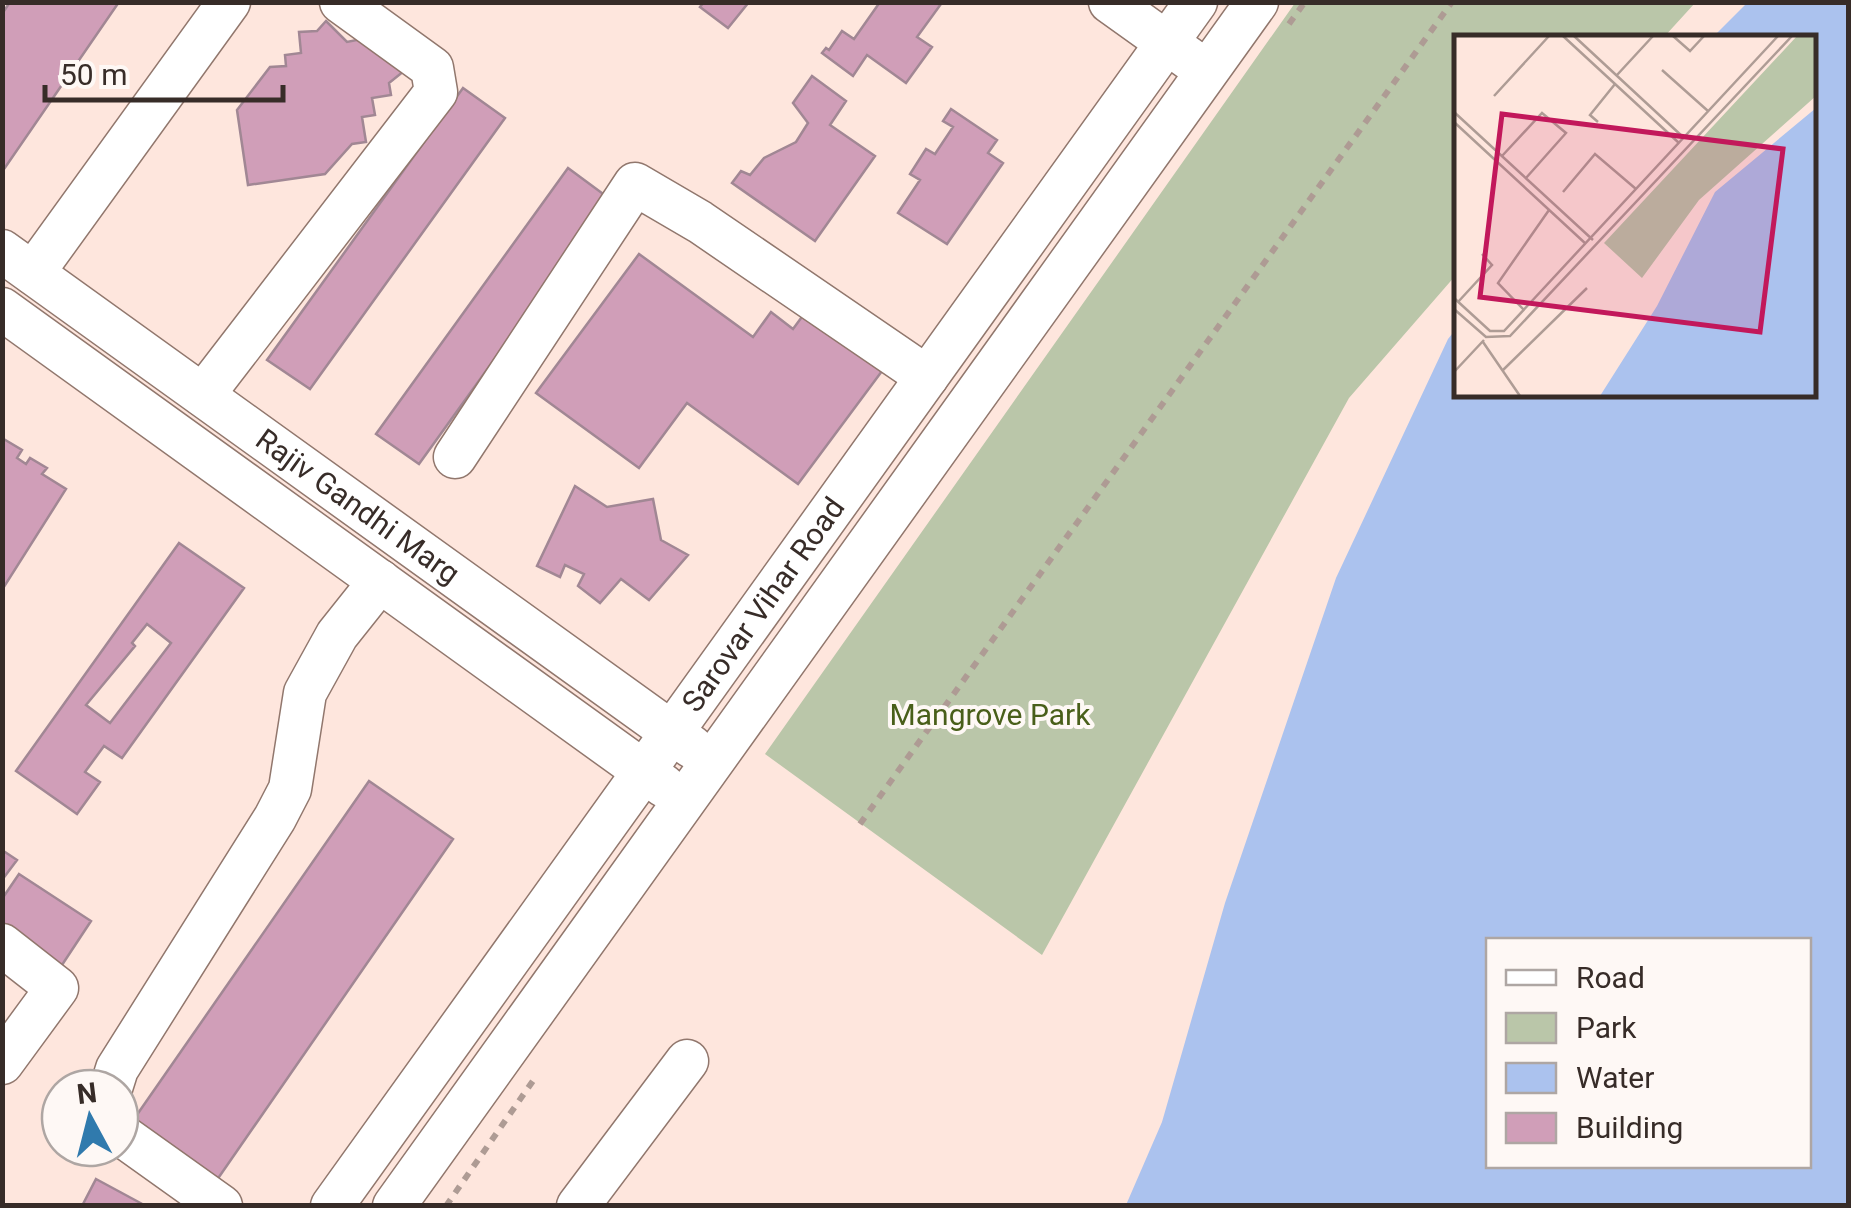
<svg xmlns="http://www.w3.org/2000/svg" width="1851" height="1208" font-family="Roboto,sans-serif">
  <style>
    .green { fill: #bac6a9 }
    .water { fill: #abc2ee; fill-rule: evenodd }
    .building { fill: #d09eb8; stroke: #a18794; stroke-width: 2.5; fill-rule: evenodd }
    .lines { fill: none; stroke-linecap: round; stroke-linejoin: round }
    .minor-casing { stroke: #91776d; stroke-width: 45 }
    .path { stroke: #ae9b94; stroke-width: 6; stroke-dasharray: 8 8; stroke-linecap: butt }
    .minor { stroke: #fff; stroke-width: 42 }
    .labels { text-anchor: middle; stroke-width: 8; stroke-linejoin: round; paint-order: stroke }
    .street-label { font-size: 30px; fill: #372c28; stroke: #fef8f5 }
    .park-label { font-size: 30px; fill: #495f1a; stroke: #fef8f5 }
    .inset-road { fill: none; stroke: #ae9c95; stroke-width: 2.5 }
    .view { fill: #c2185b; fill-opacity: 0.15; stroke: #c2185b; stroke-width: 5 }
    .inset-edge { fill: none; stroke: #372c28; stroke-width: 5 }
  </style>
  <rect width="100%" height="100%" fill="#fee6dd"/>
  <path class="green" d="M1295,3H1695L1664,37L1456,38V275L1349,398L1042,955L765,754Z"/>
  <path class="water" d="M1748,2L1848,3V1205H1126L1162,1122L1225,903L1336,578L1448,339L1456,329V395H1814V38L1713,37ZM1488,940H1808V1166H1488Z"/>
  <path class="building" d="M10,2H119L2,172V14Z
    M704,2H749L728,28L700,7Z
    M880,2L941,4L917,37L932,47L906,83L867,55L853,76L822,53L826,48L829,50L842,31L854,39Z
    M326,21L347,42L382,35L404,71L389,83L391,95L372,98L375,115L362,117L366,142L352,144L325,174L248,185L237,110L270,67L286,66L285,55L301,53L299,32L317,31Z
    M812,76L846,101L830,125L875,156L815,241L732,183L741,171L750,175L764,158L796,142L808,123L793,103Z
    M463,88L505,118L310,389L267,360Z
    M951,109L997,140L988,153L1003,163L947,244L898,213L920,180L910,174L926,149L935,154L953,127L943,121Z
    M568,168L610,199L419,464L376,434Z
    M639,254L753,337L771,312L793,329L807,310L885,367L798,484L687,403L639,468L536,393Z
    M2,438L22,450L17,458L26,464L30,458L47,468L42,474L66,489L2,590Z
    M575,486L607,507L653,499L661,540L688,555L649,600L621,579L600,603L578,586L584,574L565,565L560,577L537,566Z
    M179,543L244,588L122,758L104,746L85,772L100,782L77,814L16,771ZM147,624L171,643L110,723L86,705L135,646L132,643Z
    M369,781L453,839L210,1190L125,1132Z
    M2,850L17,860L2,880Z
    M19,874L91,921L60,968L2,930V899Z
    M96,1179L146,1206H82Z"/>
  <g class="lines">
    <defs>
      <g id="minor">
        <path d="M1110,2L1191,60"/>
        <path id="s1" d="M2,251L692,747"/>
        <path d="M33,273L229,2"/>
        <path d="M2,309L664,786"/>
        <path d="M203,395L436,92L432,68L341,2"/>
        <path d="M455,457L635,184L700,222L927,377"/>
        <path d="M2,945L57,988L2,1063"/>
        <path d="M111,1088L117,1069L275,818L290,789L305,693L337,635L380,581"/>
        <path d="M120,1134L221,1206"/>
        <path id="s2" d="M332,1206L1196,2"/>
        <path d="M394,1206L1257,2"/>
        <path d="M578,1206L687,1061"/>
      </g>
    </defs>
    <use href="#minor" class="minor-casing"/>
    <path class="path" d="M1289,24L1305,2
      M860,824L1452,2
      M446,1206L537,1075"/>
    <use href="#minor" class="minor"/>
  </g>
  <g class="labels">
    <g class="street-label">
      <text dy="10" stroke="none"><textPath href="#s1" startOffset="438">Rajiv Gandhi Marg</textPath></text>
      <text dy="10" stroke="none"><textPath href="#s2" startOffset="740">Sarovar Vihar Road</textPath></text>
    </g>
    <g class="park-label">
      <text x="990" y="725">Mangrove Park</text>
    </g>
  </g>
  <g transform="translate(1454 35)">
    <rect width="362" height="362" fill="#fee6dd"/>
    <path d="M343,1H362V61L245,165L188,243L150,208Z" fill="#bac6a9"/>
    <path d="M362,73V361H146L203,271L261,157Z" fill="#abc2ee"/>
    <path class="inset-road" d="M109,1L225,108M120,1L229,102M219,1L236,16L250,1M208,35L254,76M163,40L199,1M40,61L95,1M0,77L139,205M0,87L132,209M144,87L136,80L161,49M48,121L88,78L112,98L72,143M109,157L141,119L182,154M0,263L36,296H50L324,1M4,267L38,230L28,219M0,274L32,302L56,301L338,1M70,275L44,248L95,175M29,307L66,361M48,336L133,253M0,337L30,305"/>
    <path class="view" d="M48,79L329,114L306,297L26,262Z"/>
    <rect width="362" height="362" class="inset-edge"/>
  </g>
  <rect width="1851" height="1208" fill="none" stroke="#372c28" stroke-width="10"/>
  <rect x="1486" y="938" width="325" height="230" fill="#fef8f5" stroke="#aea6a3" stroke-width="2.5"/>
  <rect x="1506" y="970" width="50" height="15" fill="#ffffff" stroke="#aea6a3" stroke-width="2.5"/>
  <text x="1576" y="988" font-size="30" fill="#372c28">Road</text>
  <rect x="1506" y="1013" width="50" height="30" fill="#bac6a9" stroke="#aea6a3" stroke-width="2.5"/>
  <text x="1576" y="1038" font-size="30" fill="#372c28">Park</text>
  <rect x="1506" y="1063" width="50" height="30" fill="#abc2ee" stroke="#aea6a3" stroke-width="2.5"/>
  <text x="1576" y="1088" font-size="30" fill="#372c28">Water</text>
  <rect x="1506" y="1113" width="50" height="30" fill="#d09eb8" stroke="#aea6a3" stroke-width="2.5"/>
  <text x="1576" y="1138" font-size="30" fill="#372c28">Building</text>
  <g transform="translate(90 1118) rotate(353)"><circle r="48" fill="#fef8f5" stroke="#aea6a3" stroke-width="2.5"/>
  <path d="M0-8L18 38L0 25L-18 38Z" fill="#307aad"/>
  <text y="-15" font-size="28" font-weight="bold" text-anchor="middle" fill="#372c28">N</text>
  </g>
  <path d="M45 85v15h238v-15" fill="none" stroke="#372c28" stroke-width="5"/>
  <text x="60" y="85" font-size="30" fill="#372c28" stroke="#fef8f5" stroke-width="8" paint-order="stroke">50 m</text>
</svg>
